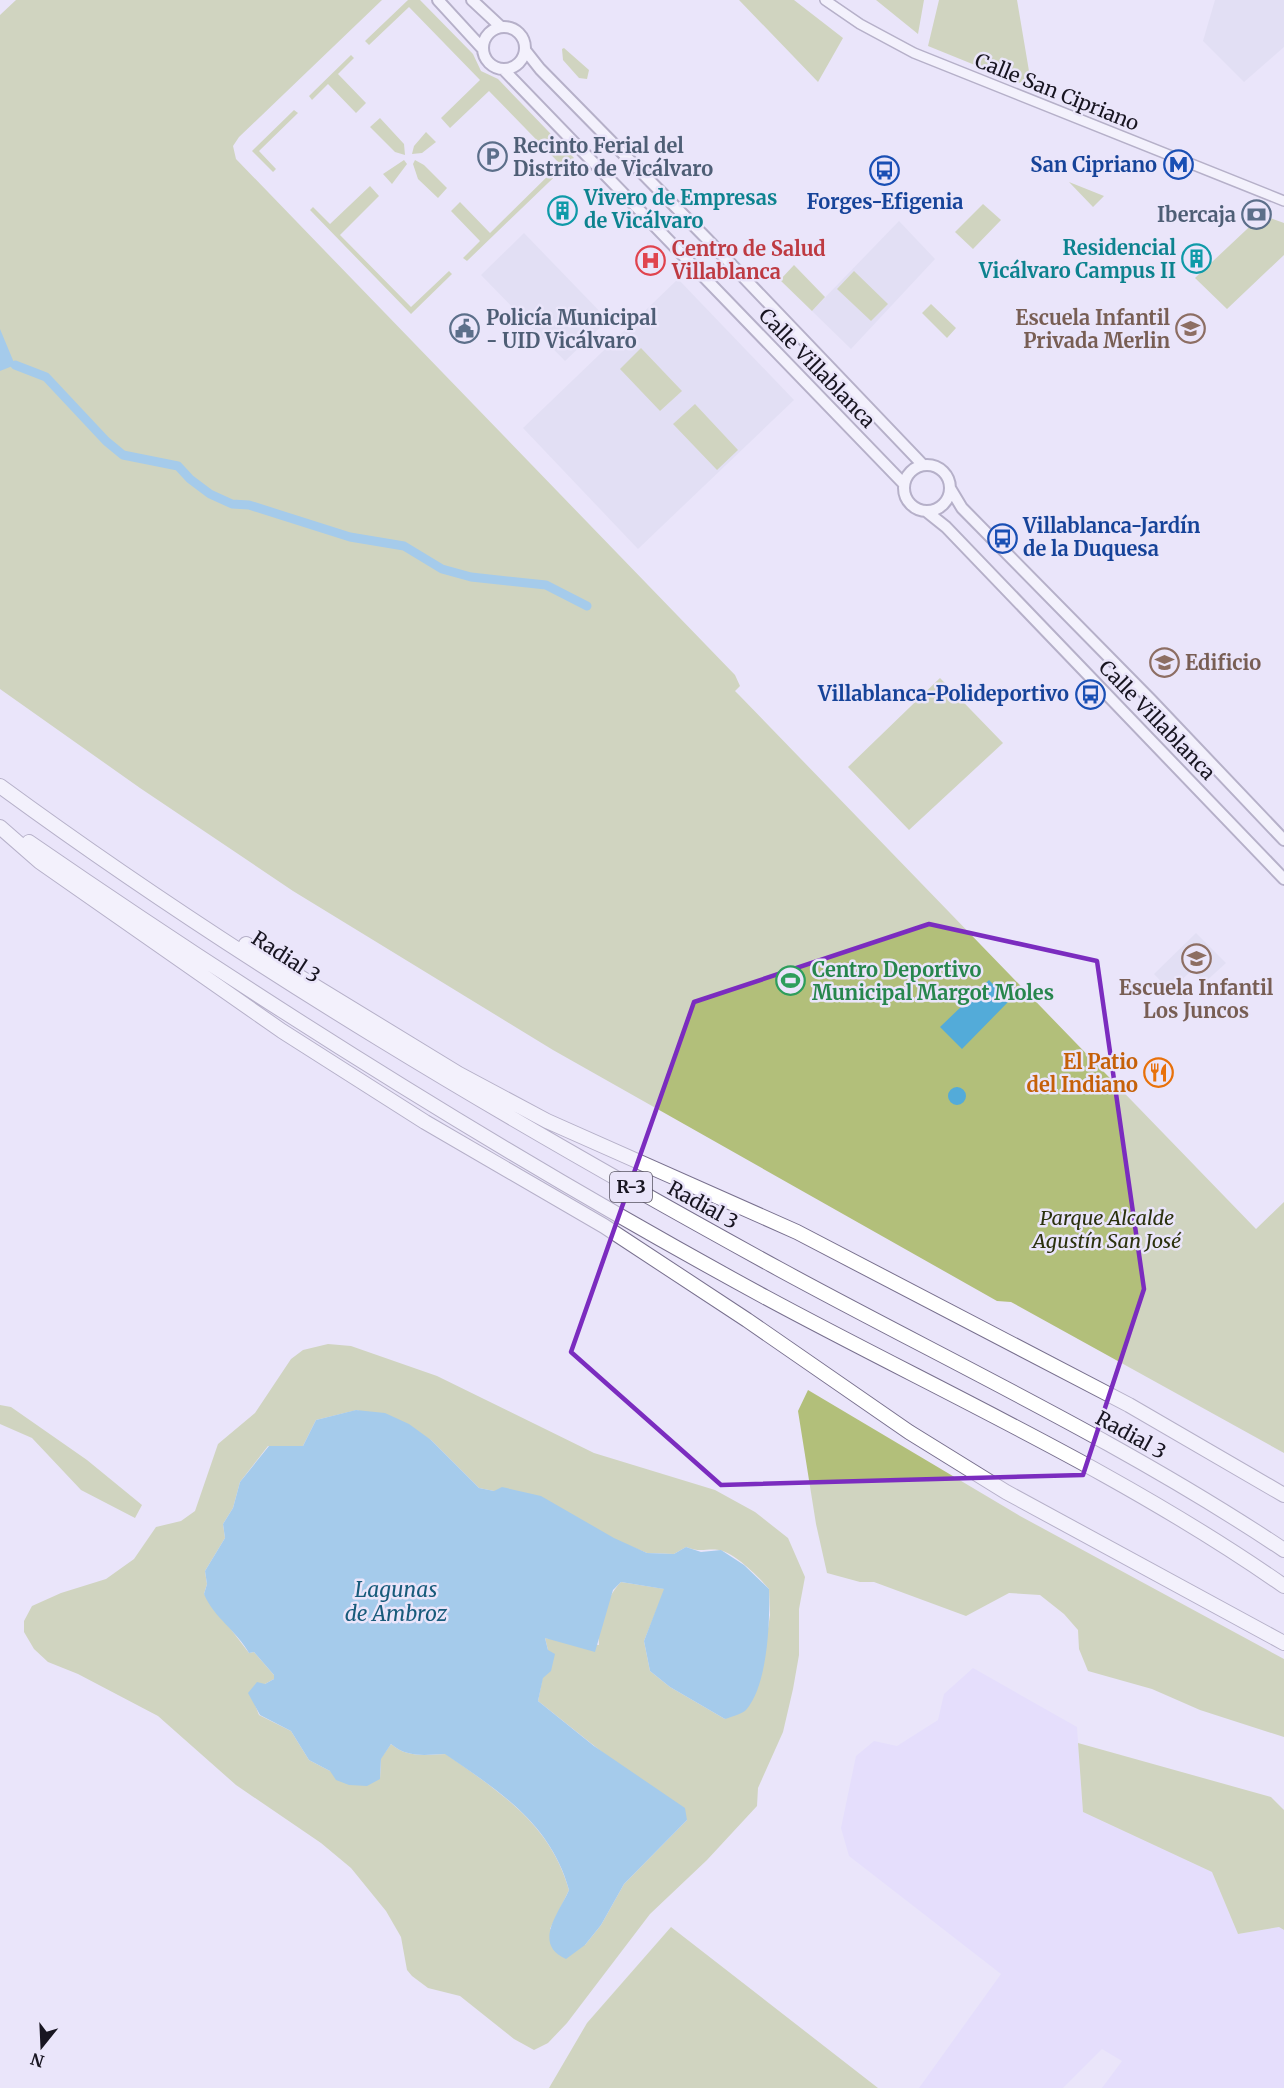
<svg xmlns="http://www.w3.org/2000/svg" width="1284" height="2088" font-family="Merriweather,serif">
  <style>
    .built { fill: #e0d5ff }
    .education { fill: #dad7ed }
    .green { fill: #b2bf7a; fill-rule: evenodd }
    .water { fill: #53abd9 }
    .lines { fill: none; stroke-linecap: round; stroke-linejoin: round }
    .canal { stroke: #53abd9; stroke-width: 9 }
    .tertiary-casing { stroke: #78708e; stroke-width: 12 }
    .secondary-casing { stroke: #78708e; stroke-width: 14 }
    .motorway-casing { stroke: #78708e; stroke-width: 16 }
    .tertiary { stroke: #fff; stroke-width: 9 }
    .secondary { stroke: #fff; stroke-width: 10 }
    .motorway { stroke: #fff; stroke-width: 14 }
    .marked { fill: none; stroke: #7b2cbf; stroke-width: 4.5; stroke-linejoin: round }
    .labels { text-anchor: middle; stroke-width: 5; stroke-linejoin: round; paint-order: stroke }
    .shield { fill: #eae5fa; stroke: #575362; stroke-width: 1.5 }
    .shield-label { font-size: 18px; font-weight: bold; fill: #181521 }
    .street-label { font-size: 20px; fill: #181521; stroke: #eae5fa }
    .service-label { font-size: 20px; font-weight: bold; fill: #4e5e75; stroke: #eae5fa; text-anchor: start }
    .transit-label { font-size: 20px; font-weight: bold; fill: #164399; stroke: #eae5fa; text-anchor: end }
    .culture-label { font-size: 20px; font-weight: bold; fill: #0d838f; stroke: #eae5fa; text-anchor: start }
    .health-label { font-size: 20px; font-weight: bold; fill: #be3a42; stroke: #eae5fa; text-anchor: start }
    .education-label { font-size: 20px; font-weight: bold; fill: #785e54; stroke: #eae5fa; text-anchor: end }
    .leisure-label { font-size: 20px; font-weight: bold; fill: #27864d; stroke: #eae5fa; text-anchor: start }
    .food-label { font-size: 20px; font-weight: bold; fill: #c56008; stroke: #eae5fa; text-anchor: end }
    .park-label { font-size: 20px; font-style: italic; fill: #2b310d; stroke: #eae5fa }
    .water-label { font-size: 21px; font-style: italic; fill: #185b7b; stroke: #eae5fa }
  </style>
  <rect width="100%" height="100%" fill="#eae5fa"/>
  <path class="built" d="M973,1668L1077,1727L1083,1812L1212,1872L1238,1934L1279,1927L1284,1930V2088H1102L1122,2061L1102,2049L1063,2088H919L1001,1974L849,1856L841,1828L856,1756L874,1741L897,1746L938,1720L944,1694Z"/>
  <path class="education" d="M1215,0H1284V47L1244,82L1203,41Z
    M899,221L935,259L851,349L812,311Z
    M524,233L608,320L565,361L481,275Z
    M678,279L794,400L638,549L523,428Z
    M1196,933L1226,963L1204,983L1192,970L1170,991L1154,974Z"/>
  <path class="green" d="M16,0H382L239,137L233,146L236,159L735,675L740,686L735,691L739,695L1256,1229L1284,1202V1453L1011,1302L997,1301L553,1050L293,891L140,788L0,689V15Z
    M408,0H420L473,54L481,71L498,79L574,158L467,261L463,258L480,241L451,211L460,202L490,233L560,164L489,91L450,128L441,118L480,80L409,7L369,45L365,41Z
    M739,0H794L843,38L818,82Z
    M876,0H924L918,34Z
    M939,0H1017L1030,77L1019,83L928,46Z
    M564,48L589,70L587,79L579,78L563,60L562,49Z
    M351,55L354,58L338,74L366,103L356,113L328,84L312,100L309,96Z
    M294,110L298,113L259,151L276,169L273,172L252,151Z
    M380,118L404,144L405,155L395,152L370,127Z
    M426,132L436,142L422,153L412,154L414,146Z
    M404,160L407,164L392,184L383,174Z
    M415,160L424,165L447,188L438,198L418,179L413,164Z
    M1069,182L1104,196L1093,207Z
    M370,186L379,196L340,235L411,307L449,271L452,274L411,314L310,210L313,207L330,224Z
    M983,204L1001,220L973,249L955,232Z
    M1262,215L1284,223V255L1227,309L1195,278Z
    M794,265L825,297L812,311L780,280Z
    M854,271L888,304L871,321L837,289Z
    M931,304L956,328L947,338L922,313Z
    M641,348L682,391L660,411L620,369Z
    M695,404L738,450L717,470L673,424Z
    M940,678L1003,743L909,830L848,767Z
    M328,1344L351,1346L437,1376L594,1453L715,1490L755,1512L788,1538L805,1577L799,1609V1655L793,1689L783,1732L758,1788L757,1806L707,1860L650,1914L567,2023L548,2043L534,2050L514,2039L460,1996L428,1988L412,1976L407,1970L401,1937L386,1911L351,1868L321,1843L236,1785L158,1716L78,1674L48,1662L34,1649L24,1632V1621L32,1606L61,1593L106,1579L134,1559L156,1527L181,1521L195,1511L218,1444L255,1413L291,1359L303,1350ZM357,1410L431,1440L479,1488L494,1491L647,1553L674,1554L686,1547C702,1553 705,1548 719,1550C734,1552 760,1578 769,1589L770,1615L762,1670L725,1719L670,1687L650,1671L644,1641L665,1589L621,1582C608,1594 597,1626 599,1645L545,1638L548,1650L538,1701L687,1820L624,1884L601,1925L585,1945L550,1929L569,1890C550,1823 499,1792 446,1754C425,1755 407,1758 391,1744L381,1758L380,1779L330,1771L309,1760L291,1731L259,1715L254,1702L265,1684L274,1679V1675L254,1652L249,1653L204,1594L207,1584L205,1571L225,1538L223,1524L233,1508L240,1482L268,1446H303L316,1420Z
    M808,1390L1020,1516L1284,1659V1737L1200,1710L1152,1689L1088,1671L1079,1649L1078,1630L1064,1614L1040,1595L1009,1593L966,1616L874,1582H860L827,1573L816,1524L798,1411Z
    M0,1405L11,1407L87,1460L142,1505L135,1518L81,1490L32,1438L0,1424Z
    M1078,1743L1271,1797L1284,1810V1930L1279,1927L1238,1934L1212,1872L1083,1812Z
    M671,1927L878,2088H549L587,2023Z"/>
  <path class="water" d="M0,329L15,365L0,371Z
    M989,980L1009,1001L962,1049L940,1027Z
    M948 1096a9 9 0 1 1 18 0a9 9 0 1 1-18 0Z
    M356,1410L385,1413L409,1424L431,1440L479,1488L494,1491L502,1487L541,1496L614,1538L647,1553L674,1554L686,1547L701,1552L721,1550L744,1565L769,1589C770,1621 768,1685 746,1710C742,1714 731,1717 725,1719L670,1687L650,1671L644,1641L664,1589L621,1582L613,1590L595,1652L545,1638L548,1650L555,1654L551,1671L543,1678L538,1701L594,1746L685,1808L687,1820L624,1884L601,1925L585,1945L566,1959C532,1944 559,1913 569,1890C551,1824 499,1791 445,1754C425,1755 407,1758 391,1744L381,1759L380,1779L367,1786L349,1785L336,1780L330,1771L309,1760L291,1731L260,1715L248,1693L257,1682L265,1684L274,1679V1675L254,1652L249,1653C237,1631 214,1618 204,1594L207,1584L205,1571L225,1538L223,1524L233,1508L240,1482L269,1446H303L316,1420Z"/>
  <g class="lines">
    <path class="canal" d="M15,365L46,377L106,441L123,455L178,466L190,479L210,494L232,504L249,505L350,537L404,546L442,569L471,577L546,585L587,606"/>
    <defs>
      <path id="tertiary" d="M825,0L860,24L914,53L1284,201"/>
      <path id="secondary" d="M438,0L482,48
        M472,0L501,27
        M483 48a21 21 0 1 1 42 0a21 21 0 1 1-42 0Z
        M525,50L540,69L707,239L923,465
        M504,70L904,484
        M904 488a23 23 0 1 1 46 0a23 23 0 1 1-46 0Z
        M950,488L962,508L1151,700L1284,840
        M926,511L946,527L1284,879"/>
      <path id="motorway" d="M0,786C247,967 511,1122 779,1269C948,1361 1124,1443 1284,1550
        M0,827L40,862L282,1031L425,1122L604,1226L747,1320L909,1432L1006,1492L1284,1643
        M29,842C267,1006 511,1159 765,1297C939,1391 1121,1472 1284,1586
        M246,944L459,1074L547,1121L797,1232L1129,1405L1284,1495"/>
    </defs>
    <use href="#tertiary" class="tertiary-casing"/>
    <use href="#secondary" class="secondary-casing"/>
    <use href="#motorway" class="motorway-casing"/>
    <use href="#tertiary" class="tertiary"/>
    <use href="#secondary" class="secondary"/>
    <use href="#motorway" class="motorway"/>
  </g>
  <path d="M0 0H1284V2088H0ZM929,924L1097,961L1144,1289L1083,1475L721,1485L571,1352L694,1002Z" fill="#eae5fa" fill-opacity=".55" fill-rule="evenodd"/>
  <path class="marked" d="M929,924L1097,961L1144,1289L1083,1475L721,1485L571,1352L694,1002Z"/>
  <defs>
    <symbol id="parking-ring" viewBox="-11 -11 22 22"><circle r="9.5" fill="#eae5fa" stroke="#5c6f8a" stroke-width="1.5"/><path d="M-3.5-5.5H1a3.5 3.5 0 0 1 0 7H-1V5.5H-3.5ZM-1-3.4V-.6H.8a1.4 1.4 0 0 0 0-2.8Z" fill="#5c6f8a"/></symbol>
    <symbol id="metro-ring" viewBox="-11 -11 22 22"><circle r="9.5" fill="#eae5fa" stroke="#1a4fb4" stroke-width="1.5"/><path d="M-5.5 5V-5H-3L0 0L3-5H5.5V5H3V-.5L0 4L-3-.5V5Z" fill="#1a4fb4"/></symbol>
    <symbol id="bus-ring" viewBox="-11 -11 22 22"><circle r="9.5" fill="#eae5fa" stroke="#1a4fb4" stroke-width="1.5"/><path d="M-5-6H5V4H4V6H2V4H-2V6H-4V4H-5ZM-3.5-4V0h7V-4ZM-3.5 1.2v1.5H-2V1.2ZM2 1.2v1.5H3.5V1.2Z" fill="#1a4fb4"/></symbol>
    <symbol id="building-ring" viewBox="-11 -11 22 22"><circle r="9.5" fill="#eae5fa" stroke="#0f9aa8" stroke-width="1.5"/><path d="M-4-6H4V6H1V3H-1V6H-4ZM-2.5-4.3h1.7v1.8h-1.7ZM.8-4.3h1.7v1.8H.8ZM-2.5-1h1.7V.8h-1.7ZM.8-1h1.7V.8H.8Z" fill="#0f9aa8"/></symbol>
    <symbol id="bank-ring" viewBox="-11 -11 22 22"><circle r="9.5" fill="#eae5fa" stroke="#5c6f8a" stroke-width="1.5"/><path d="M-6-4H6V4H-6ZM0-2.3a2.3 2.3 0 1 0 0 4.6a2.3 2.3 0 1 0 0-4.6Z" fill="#5c6f8a"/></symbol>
    <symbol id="hospital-ring" viewBox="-11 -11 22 22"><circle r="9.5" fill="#eae5fa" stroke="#e0444e" stroke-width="1.5"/><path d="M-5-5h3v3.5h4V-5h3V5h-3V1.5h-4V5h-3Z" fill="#e0444e"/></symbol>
    <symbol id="civic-ring" viewBox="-11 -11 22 22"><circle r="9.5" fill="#eae5fa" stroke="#5c6f8a" stroke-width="1.5"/><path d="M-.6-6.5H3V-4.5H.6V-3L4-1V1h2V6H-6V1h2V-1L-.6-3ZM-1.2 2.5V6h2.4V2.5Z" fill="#5c6f8a"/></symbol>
    <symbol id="school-ring" viewBox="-11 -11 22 22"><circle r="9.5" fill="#eae5fa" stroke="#8d6e63" stroke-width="1.5"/><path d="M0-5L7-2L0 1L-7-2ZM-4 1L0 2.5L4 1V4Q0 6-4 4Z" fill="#8d6e63"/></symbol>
    <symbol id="stadium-ring" viewBox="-11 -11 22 22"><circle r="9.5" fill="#eae5fa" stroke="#2e9e5b" stroke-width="1.5"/><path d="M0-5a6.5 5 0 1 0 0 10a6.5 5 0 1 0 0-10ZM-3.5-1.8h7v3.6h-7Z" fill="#2e9e5b"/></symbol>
    <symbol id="restaurant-ring" viewBox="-11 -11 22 22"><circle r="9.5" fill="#eae5fa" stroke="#e8710a" stroke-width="1.5"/><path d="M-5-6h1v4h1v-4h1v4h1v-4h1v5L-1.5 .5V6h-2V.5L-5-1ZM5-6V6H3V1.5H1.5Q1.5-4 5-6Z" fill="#e8710a"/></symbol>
  </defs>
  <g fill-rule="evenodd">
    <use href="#parking-ring" x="476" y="140" width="33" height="33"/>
    <use href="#metro-ring" x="1162" y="148" width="33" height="33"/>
    <use href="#bus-ring" x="868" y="154" width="33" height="33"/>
    <use href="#building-ring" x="546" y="194" width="33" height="33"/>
    <use href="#bank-ring" x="1240" y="198" width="33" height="33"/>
    <use href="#building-ring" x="1180" y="242" width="33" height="33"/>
    <use href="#hospital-ring" x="634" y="244" width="33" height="33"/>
    <use href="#civic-ring" x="448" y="312" width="33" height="33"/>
    <use href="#school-ring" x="1174" y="312" width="33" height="33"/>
    <use href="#bus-ring" x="986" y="522" width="33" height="33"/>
    <use href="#school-ring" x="1148" y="646" width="33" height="33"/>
    <use href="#bus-ring" x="1074" y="678" width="33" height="33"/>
    <use href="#school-ring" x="1180" y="942" width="33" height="33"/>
    <use href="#stadium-ring" x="774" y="964" width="33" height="33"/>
    <use href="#restaurant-ring" x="1142" y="1056" width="33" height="33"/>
  </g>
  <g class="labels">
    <rect class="shield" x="610" y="1172" width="42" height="30" rx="4.5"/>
    <g class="shield-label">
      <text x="631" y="1193">R-3</text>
    </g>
    <g class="street-label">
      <text transform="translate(1057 92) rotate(22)" y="7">Calle San Cipriano</text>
      <text transform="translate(817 368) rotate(46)" y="7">Calle Villablanca</text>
      <text transform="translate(1157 720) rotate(46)" y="7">Calle Villablanca</text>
      <text transform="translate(286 957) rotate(33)" y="7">Radial 3</text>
      <text transform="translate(703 1205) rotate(29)" y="7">Radial 3</text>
      <text transform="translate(1131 1435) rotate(29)" y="7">Radial 3</text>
    </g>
    <g class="service-label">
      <text x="513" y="153">Recinto Ferial del<tspan x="513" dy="23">Distrito de Vicálvaro</tspan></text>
      <text x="1236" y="222" text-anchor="end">Ibercaja</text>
      <text x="486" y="325">Policía Municipal<tspan x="486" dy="23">- UID Vicálvaro</tspan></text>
    </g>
    <g class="transit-label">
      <text x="1157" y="172">San Cipriano</text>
      <text x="885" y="209" text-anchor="middle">Forges-Efigenia</text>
      <text x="1023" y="533" text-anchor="start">Villablanca-Jardín<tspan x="1023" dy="23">de la Duquesa</tspan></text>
      <text x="1069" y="701">Villablanca-Polideportivo</text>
    </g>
    <g class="culture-label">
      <text x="584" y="205">Vivero de Empresas<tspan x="584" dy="23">de Vicálvaro</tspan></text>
      <text x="1176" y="255" text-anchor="end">Residencial<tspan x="1176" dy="23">Vicálvaro Campus II</tspan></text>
    </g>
    <g class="health-label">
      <text x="672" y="256">Centro de Salud<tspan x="672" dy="23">Villablanca</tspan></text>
    </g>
    <g class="education-label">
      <text x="1170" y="325">Escuela Infantil<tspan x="1170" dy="23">Privada Merlin</tspan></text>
      <text x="1185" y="670" text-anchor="start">Edificio</text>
      <text x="1196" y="995" text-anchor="middle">Escuela Infantil<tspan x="1196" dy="23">Los Juncos</tspan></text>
    </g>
    <g class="leisure-label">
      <text x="812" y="977">Centro Deportivo<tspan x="812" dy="23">Municipal Margot Moles</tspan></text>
    </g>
    <g class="food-label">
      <text x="1138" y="1069">El Patio<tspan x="1138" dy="23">del Indiano</tspan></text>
    </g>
    <g class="park-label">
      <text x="1107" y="1225">Parque Alcalde<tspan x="1107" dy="23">Agustín San José</tspan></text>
    </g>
    <g class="water-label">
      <text x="396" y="1597">Lagunas<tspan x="396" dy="24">de Ambroz</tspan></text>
    </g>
  </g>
  <g transform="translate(42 2046) rotate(198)" stroke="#eae5fa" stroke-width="4.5" paint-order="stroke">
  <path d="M0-4.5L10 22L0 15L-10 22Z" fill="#181521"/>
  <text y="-9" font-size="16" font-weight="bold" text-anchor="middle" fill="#181521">N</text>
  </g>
</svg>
